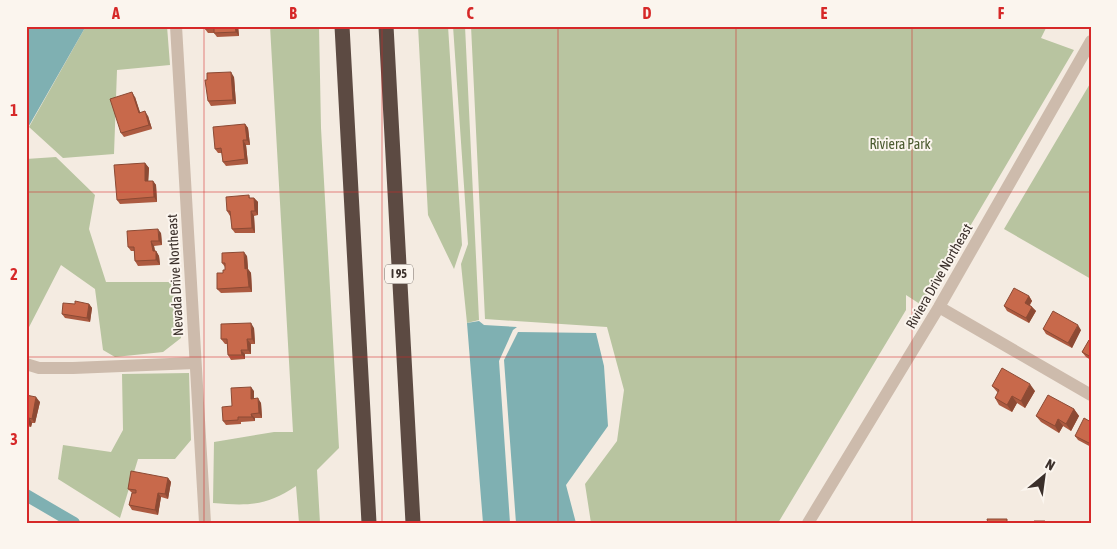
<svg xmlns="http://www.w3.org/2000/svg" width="1117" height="549" font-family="'Asap Condensed',sans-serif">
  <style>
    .green { fill: #b8c4a0 }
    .water { fill: #7fb0b2 }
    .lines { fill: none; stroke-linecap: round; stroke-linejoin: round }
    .canal { stroke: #7fb0b2; stroke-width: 12 }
    .minor { stroke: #cdbbac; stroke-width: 12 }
    .highway { stroke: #5c4a42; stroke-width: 15 }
    .wall { fill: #ac5a40 }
    .shaded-wall { fill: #8c4a34 }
    .building { fill: #c8694b; stroke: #8c4a34 }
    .grid { fill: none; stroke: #d62828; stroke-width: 1; stroke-opacity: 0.55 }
    .labels { text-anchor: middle; stroke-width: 4; stroke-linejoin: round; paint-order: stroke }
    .shield { fill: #fbf5ee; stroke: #756b66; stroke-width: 1 }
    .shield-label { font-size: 12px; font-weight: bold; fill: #3b302b }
    .park-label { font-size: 14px; fill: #4a5a2e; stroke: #fbf5ee }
    .street-label { font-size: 14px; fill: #3b302b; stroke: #fbf5ee }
    .neatline { fill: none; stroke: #d62828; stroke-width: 2 }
    .grid-label { font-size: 16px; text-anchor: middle; font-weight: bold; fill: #d62828 }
  </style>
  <rect width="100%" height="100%" fill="#f4ebe1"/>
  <path class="green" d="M86,26H167L170,65L117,70L114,154L63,158L29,127Z
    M270,26H319L321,128L339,448L317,470L320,523H299L296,486C267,506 248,506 213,503L214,442L274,432H293Z
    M418,26H448L462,245L454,269L428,215Z
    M453,26H465L479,320L467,323L461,264L468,244Z
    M471,26H1047L1041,38L1074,50L923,306L906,295V310L778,523H591L585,484L617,441L624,390L607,327L485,319Z
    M1091,82V279L1004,229Z
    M56,157L95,195L89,229L106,282H181V338L163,352L115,357L103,350L95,289L61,265L26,333V159Z
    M189,373L191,440L175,459H138L120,518L58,479L63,445L111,452L123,430L122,374Z"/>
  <path class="water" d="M26,26H86L26,131Z
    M479,321L484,325L517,327L513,330L499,361L510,523H483L467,323Z
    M518,332L596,333L604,366L608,426L566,485L576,523H516L504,360Z"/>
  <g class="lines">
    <path class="canal" d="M26,495L74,523"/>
    <path class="minor" d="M176,26L205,523
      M939,307L1091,395
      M26,364L39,368H73L195,363
      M808,523L939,307L1091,41"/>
    <path class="highway" d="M342,26L369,523
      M386,26L413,523"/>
  </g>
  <path class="wall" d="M238,26L239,36L217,37L214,33H208L205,29Z
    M234,77L236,104L211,106L208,101Z
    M135,97L140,113L148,116L152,129L124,137L121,133Z
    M245,124L248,128L250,145H246L248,164L226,166L223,162L222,153H218L215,149Z
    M145,163L149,168L148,181H153L156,185L157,202L120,204L117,200Z
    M249,195L250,198H254L258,202V215L254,216L255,233H235L232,229L231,216H230L227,211Z
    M161,233L162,245L154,246L155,251H156L159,256L160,265L138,266L135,261L134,251H131L128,247Z
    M247,256L248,269L251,273L252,292L221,293L217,289L223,273L225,270V267L222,263Z
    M1029,296L1032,301L1030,305L1036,311L1029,323L1007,311L1004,306Z
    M75,304H89L92,308L90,322L65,318L62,314Z
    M254,328L255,344H251V354H245V359L231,360L228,355L227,344H225L221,339Z
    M1043,329L1081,330L1072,348L1046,334Z
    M1091,340V360L1086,357L1082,352Z
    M992,386L1035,391L1025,408L1017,403L1012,412L999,405L995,398L998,393Z
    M254,391V398L261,403L262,418H255V421L241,422V424L226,425L223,421L232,406Z
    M26,395L40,402L35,423H32L31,427L26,426Z
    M1074,409L1079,416L1071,431L1063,426L1059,433L1041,422L1036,416Z
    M1091,422V447L1078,440L1075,436Z
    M168,478L171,482L168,499L161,497L158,515L132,510L129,505L132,493L128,489Z"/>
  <path class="shaded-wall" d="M235,26H238L239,36L236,32Z
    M231,72L234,77L236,104L233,100Z
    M132,92L135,97L142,118L139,113Z
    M145,111L148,116L152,129L149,125Z
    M245,124L248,128L250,145L247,140Z
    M243,140L246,145L248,164L245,159Z
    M145,163L149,168L148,186L145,181Z
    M153,181L156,185L157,202L154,197Z
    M254,198L258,202V215L255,211Z
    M251,211L254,216L255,233L252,228Z
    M158,229L161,233L162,245L159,241Z
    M151,241L154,246L156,256L153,251Z
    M156,251L159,256L160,265L156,260Z
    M244,252L247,256L248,269L251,273L252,292L249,287L245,269Z
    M1029,296L1032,301L1028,307L1025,303Z
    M89,304L92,308L90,322L87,318Z
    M1032,307L1036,311L1029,323L1026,318Z
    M251,323L254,328L255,344L252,339Z
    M1078,325L1081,330L1072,348L1068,343Z
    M247,339L251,344V354L248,350Z
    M241,350L245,354V359L242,355Z
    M1030,384L1035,391L1025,408L1021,401Z
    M251,387L254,391V403L251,399Z
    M1012,396L1017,403L1012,412L1007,405Z
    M36,397L40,402L35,423L32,419Z
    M258,398L261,403L262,418L259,413Z
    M1074,409L1079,416L1071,431L1066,424Z
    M251,414L255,418V421L252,417Z
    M29,418L32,423L31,427L28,423Z
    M1058,419L1063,426L1059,433L1055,426Z
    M168,478L171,482L168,499L165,494Z
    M158,493L161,497L158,515L155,510Z"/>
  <path class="building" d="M204,26H235L236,32L214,33V28L205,29Z
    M231,72L233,100L208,101L205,80H207V73Z
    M132,92L139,113L145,111L149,125L121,133L110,99Z
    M245,124L247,140H243L245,159L223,162L221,148L215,149L213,127Z
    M145,163V181H153L154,197L117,200L114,165Z
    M249,195V198H254L255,211H251L252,228L232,229L230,211H227L226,197Z
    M158,229L159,241H151L153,251H156V260L135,261L134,247H128L127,231Z
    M244,252L245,269L247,268L249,287L217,289V273H223V270H225V263H222V253Z
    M1014,288L1029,296L1025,303L1032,307L1026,318L1004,306Z
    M75,301L89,304L87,318L62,314L63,303L75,304Z
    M1053,311L1078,325L1068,343L1043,329Z
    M251,323L252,339H247L248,350H241L242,355H228L227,339H221V324Z
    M1089,340H1091V357L1082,352Z
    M1002,368L1030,384L1021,401L1012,396L1007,405L995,398L999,390L992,386Z
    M251,387V399L258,398L259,413L251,414L252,417H238V420L223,421L222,407L232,406L231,388Z
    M26,395L36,397L32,419L29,418L28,423H26Z
    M1048,395L1074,409L1066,424L1058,419L1055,426L1036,416Z
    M1084,418L1091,422V444L1075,436Z
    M131,471L168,478L165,494L158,493L155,510L129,505L132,493H136V490L128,489Z
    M987,519H1007V523H988Z
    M1034,521H1045V523H1034Z"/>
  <path class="grid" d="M204,26V523M382,26V523M558,26V523M736,26V523M912,26V523M26,192H1091M26,357H1091"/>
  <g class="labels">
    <rect class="shield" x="385" y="264.5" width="28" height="19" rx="4"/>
    <g class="shield-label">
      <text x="399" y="278">I 95</text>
    </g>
    <g class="park-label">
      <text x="900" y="149">Riviera Park</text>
    </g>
    <g class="street-label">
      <text transform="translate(175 275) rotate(-93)" y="5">Nevada Drive Northeast</text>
      <text transform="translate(939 276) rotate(-60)" y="5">Riviera Drive Northeast</text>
    </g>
  </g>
  <rect width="1117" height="549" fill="none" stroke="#fbf5ee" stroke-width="55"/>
  <g transform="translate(1044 476) rotate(29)" stroke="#fbf5ee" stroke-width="4" paint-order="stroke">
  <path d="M0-4L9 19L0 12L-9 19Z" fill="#3b302b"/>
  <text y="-8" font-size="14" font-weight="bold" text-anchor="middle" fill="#3b302b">N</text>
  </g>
  <rect x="28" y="28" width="1062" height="494" class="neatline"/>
  <g class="grid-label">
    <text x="116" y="19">A</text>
    <text x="293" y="19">B</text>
    <text x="470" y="19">C</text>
    <text x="647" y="19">D</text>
    <text x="824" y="19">E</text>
    <text x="1001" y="19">F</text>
    <text x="14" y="116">1</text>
    <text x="14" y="280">2</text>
    <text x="14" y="445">3</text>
  </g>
</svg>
